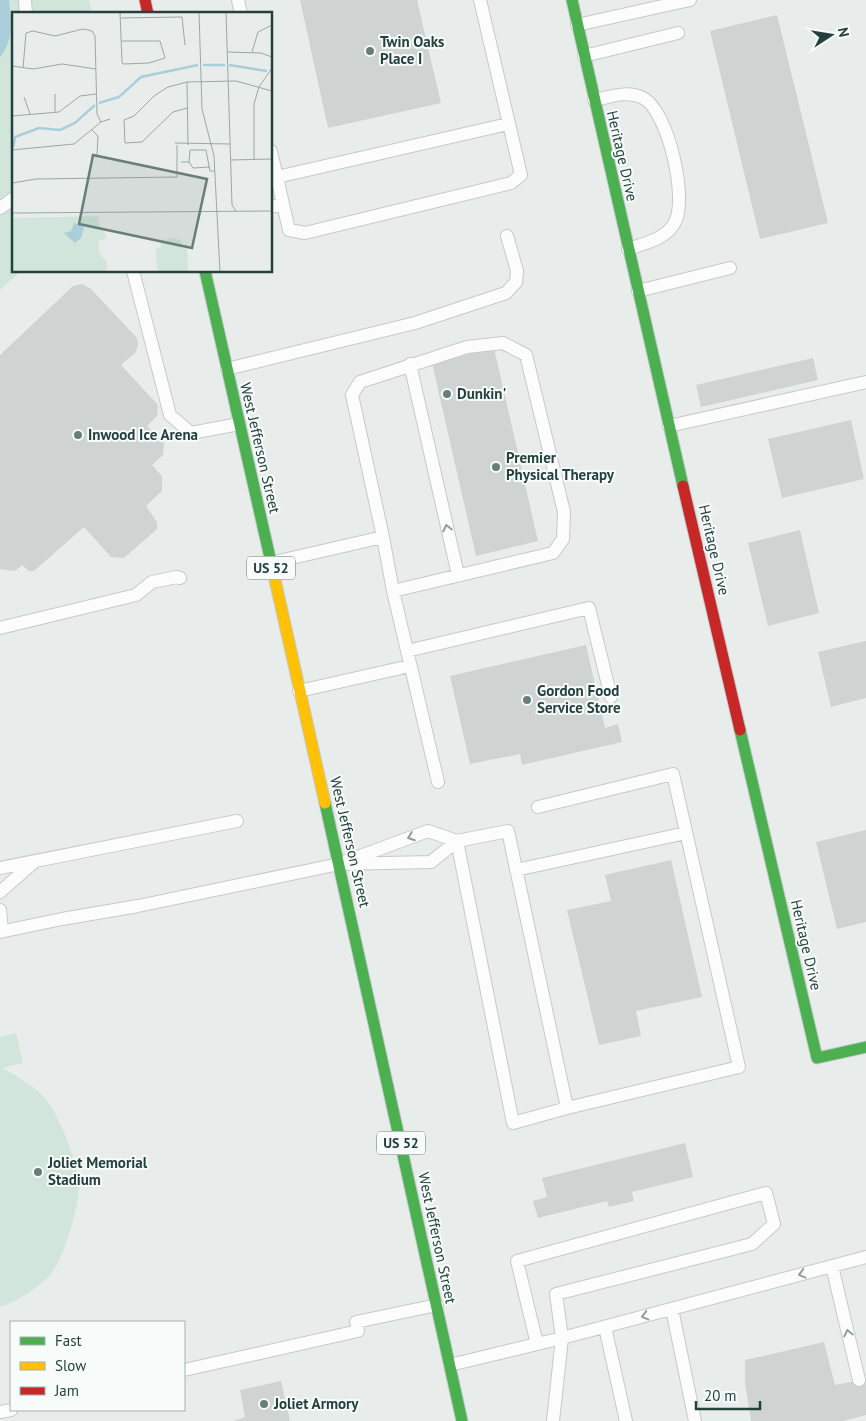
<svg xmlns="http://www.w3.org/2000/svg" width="866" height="1421" font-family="'PT Sans',sans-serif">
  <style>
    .green { fill: #d1e5da }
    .water { fill: #aaceda }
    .building { fill: #cfd4d2 }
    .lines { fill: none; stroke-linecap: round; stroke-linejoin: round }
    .lane-casing { stroke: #c5cac8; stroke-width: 14 }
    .fast-casing { stroke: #c3cbc8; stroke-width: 13 }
    .slow-casing { stroke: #c3cbc8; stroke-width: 13 }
    .jam-casing { stroke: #c3cbc8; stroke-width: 13 }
    .lane { stroke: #fcfcfc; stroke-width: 12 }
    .fast { stroke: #4caf50; stroke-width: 11 }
    .slow { stroke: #ffc107; stroke-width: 11 }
    .jam { stroke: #c62828; stroke-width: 11 }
    .oneway { stroke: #909e9c }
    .poi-dot { fill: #697d7a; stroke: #f7fbf9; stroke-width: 2 }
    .labels { text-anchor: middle; stroke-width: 4; stroke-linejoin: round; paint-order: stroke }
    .shield { fill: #f7fbf9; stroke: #637975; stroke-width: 1 }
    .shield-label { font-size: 14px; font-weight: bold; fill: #24413d }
    .poi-label { font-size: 15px; font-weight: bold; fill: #24413d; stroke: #f7fbf9; text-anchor: start }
    .street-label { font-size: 15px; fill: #24413d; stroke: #f7fbf9 }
    .inset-river { fill: none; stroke: #aaceda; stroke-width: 2.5 }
    .inset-road { fill: none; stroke: #9aa8a5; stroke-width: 1 }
    .view { fill: #697d7a; fill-opacity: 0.15; stroke: #697d7a; stroke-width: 2.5 }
    .inset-edge { fill: none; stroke: #24413d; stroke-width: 2.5 }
  </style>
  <rect width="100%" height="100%" fill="#e8edeb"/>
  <path class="green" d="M0,0H89L92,14H14V271H21L0,290Z
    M16,1033L23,1063L2,1068C19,1078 40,1088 50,1105C62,1123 79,1166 79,1188C78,1209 65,1254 53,1271C42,1286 17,1302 0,1307V1037Z"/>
  <path class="water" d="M0,0H9C11,20 14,41 0,57Z"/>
  <path class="building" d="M300,0H417L441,103L328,128Z
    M777,15L828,223L760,239L710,31Z
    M82,284L91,289L137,338L138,345L136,352L121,365L158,405L157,416L147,426L164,443L163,455L152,465L162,476V491L146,506L157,522V529L124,558L111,557L84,527L34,571H29L22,565L15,571L0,569V355L73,286Z
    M494,348L538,541L476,556L432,363Z
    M813,358L818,380L701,407L696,385Z
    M851,420L864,479L782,498L768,439Z
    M800,530L819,613L768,626L748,543Z
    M866,641V698L831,707L818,652Z
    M586,645L605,728L618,724L622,742L522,765L520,754L470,764L450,676Z
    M866,830V922L837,929L816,842Z
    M671,860L702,997L636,1011L641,1036L599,1045L567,910L611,901L605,875Z
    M685,1143L693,1177L632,1192L634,1201L609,1207L607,1201L538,1218L533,1201L547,1197L542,1178Z
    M824,1342L835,1385L866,1379V1415L843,1421H751L745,1383V1360Z
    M281,1381L290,1421H233L245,1417L240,1390Z"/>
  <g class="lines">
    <defs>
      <path id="lane" d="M25,0L26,14
        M238,0L241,14
        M577,25L690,0
        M584,56L678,33
        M594,100C610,97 627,90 643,98C668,110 689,201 674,224C664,240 645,243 628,249
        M271,151L283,204L271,207
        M277,177L508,124
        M283,204L289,230L305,233L511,183L521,175L480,0
        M0,208L14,198
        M133,271L170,415L191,433L239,424
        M638,291L730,268
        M503,343L526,355L564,512L563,539L553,553L393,591L383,537L352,395L360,382L467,347Z
        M410,364L458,575
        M227,369L415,323L506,293L516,282L517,271L507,236
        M669,426L866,382
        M270,563L383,537
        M393,591L438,782
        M0,628L136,595L152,582L177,577L180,578
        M407,651L589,608L611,697
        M299,691L410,666
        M538,807L673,774L739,1067L567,1108
        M339,864L431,862L457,841L508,831L567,1108L513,1123L457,841
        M0,868L237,821
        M516,870L686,833
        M0,892L34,862
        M0,910L2,931
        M0,932L62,919L138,906L339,864L428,831L457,841
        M832,1266L859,1380
        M672,1309L695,1421
        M605,1327L626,1421
        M450,1365L562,1338L556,1294L752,1244L774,1224L766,1193L517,1261L537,1344
        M184,1370L358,1331L356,1322L437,1305
        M0,1412L11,1410
        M553,1421L562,1338L866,1257"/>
      <path id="fast" d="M572,0L683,486
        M205,271L273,571
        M740,730L817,1058L866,1047
        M325,803L462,1421"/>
      <path id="slow" d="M273,571L325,803"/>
      <path id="jam" d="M145,0L148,14
        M683,486L740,730"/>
    </defs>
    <use href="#lane" class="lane-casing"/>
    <use href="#fast" class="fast-casing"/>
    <use href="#slow" class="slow-casing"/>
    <use href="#jam" class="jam-casing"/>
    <use href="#lane" class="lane"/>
    <use href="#fast" class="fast"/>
    <use href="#slow" class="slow"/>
    <use href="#jam" class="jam"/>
  </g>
  <defs><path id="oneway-chevron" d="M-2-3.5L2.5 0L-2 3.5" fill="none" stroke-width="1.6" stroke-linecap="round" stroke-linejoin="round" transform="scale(1.25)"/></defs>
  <g class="oneway">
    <use href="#oneway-chevron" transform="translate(447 528) rotate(-103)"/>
    <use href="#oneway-chevron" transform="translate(411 837) rotate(160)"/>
    <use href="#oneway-chevron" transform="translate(802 1274) rotate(165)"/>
    <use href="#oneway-chevron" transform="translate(645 1316) rotate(165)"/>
    <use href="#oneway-chevron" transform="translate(848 1333) rotate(-103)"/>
  </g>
  <g class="poi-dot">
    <circle cx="370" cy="51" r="5"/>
    <circle cx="447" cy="394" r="5"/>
    <circle cx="78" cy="435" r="5"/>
    <circle cx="496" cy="467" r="5"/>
    <circle cx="527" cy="700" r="5"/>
    <circle cx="38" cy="1172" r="5"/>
    <circle cx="264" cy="1404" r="5"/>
  </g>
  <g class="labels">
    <g class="shield">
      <rect x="247" y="556.5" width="48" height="23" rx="4"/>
      <rect x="377" y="1131.5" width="48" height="23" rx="4"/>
    </g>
    <g class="shield-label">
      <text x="271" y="573">US 52</text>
      <text x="401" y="1148">US 52</text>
    </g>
    <g class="poi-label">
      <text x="380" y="47">Twin Oaks<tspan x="380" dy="17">Place I</tspan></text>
      <text x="457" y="399">Dunkin'</text>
      <text x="88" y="440">Inwood Ice Arena</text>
      <text x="506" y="463">Premier<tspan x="506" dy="17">Physical Therapy</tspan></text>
      <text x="537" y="696">Gordon Food<tspan x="537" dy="17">Service Store</tspan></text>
      <text x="48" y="1168">Joliet Memorial<tspan x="48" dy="17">Stadium</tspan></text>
      <text x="274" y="1409">Joliet Armory</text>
    </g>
    <g class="street-label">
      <text transform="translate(622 156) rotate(77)" y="5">Heritage Drive</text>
      <text transform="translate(260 448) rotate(77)" y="5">West Jefferson Street</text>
      <text transform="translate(714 550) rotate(77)" y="5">Heritage Drive</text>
      <text transform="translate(350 842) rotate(77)" y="5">West Jefferson Street</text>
      <text transform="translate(806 945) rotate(77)" y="5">Heritage Drive</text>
      <text transform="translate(437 1238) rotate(78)" y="5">West Jefferson Street</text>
    </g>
  </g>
  <g transform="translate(12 12)">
    <rect width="260" height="260" fill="#e8edeb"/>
    <path d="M87,204L86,211L95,225L86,230L87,241L95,250V260H0V206ZM163,226L169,229L171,236H175L176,260H145L144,236L149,235V228Z" fill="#d1e5da"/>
    <path d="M62,211L72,215L69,226L63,231L52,221L59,219Z" fill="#aaceda"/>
    <path class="inset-river" d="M191,53H213M217,53L255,59M87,91L107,85L129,65L186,53M1,136L3,125L27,116L48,118L63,111L83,93"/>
    <path class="inset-road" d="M108,0L110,50L111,52L137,51L153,46L148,29H110M187,0L190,97L202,144L208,260M214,0L220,193L224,199M109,6L170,5L173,33M80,19L83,24L85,102L89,110M14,21L21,19L43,24L71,17L80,19M215,40L249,41L260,45M240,40L246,20L260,13M0,54L21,57L50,52L84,57M11,56L14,21M175,70L176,133M12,85L18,102M175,96L161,100L130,130L113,131L112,108L122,104L142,84L156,75L175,70L224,69L260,79M43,100V82M0,104L47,100L68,84L84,82M80,118L86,124L85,143M163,131L218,132M0,138L62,132L89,110L98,107M178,138H194L198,159H203M242,147V92L247,75L260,56M218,148L260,147M169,150H177L178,138M177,150L181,156L198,155M0,171L24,167L165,165V133M0,201L260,199"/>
    <path class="view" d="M81,143L195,167L180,236L67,212Z"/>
    <rect width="260" height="260" class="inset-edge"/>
  </g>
  <rect x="10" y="1321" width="175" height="90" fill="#f7fbf9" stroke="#a3b1ae"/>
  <rect x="20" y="1337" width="25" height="8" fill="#4caf50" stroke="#a3b1ae"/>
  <text x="55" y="1346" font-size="15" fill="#24413d">Fast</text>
  <rect x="20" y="1362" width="25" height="8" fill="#ffc107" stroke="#a3b1ae"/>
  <text x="55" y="1371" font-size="15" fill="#24413d">Slow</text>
  <rect x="20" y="1387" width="25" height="8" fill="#c62828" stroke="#a3b1ae"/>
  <text x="55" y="1396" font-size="15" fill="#24413d">Jam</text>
  <g transform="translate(831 35) rotate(78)" stroke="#f7fbf9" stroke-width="4" paint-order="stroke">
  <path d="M0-4L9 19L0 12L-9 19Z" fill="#24413d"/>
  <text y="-8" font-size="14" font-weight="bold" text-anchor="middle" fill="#24413d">N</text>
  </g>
  <path d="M696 1401v8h64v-8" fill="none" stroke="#24413d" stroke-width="2.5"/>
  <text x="704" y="1401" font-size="15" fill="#24413d" stroke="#f7fbf9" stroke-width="4" paint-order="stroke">20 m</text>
</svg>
